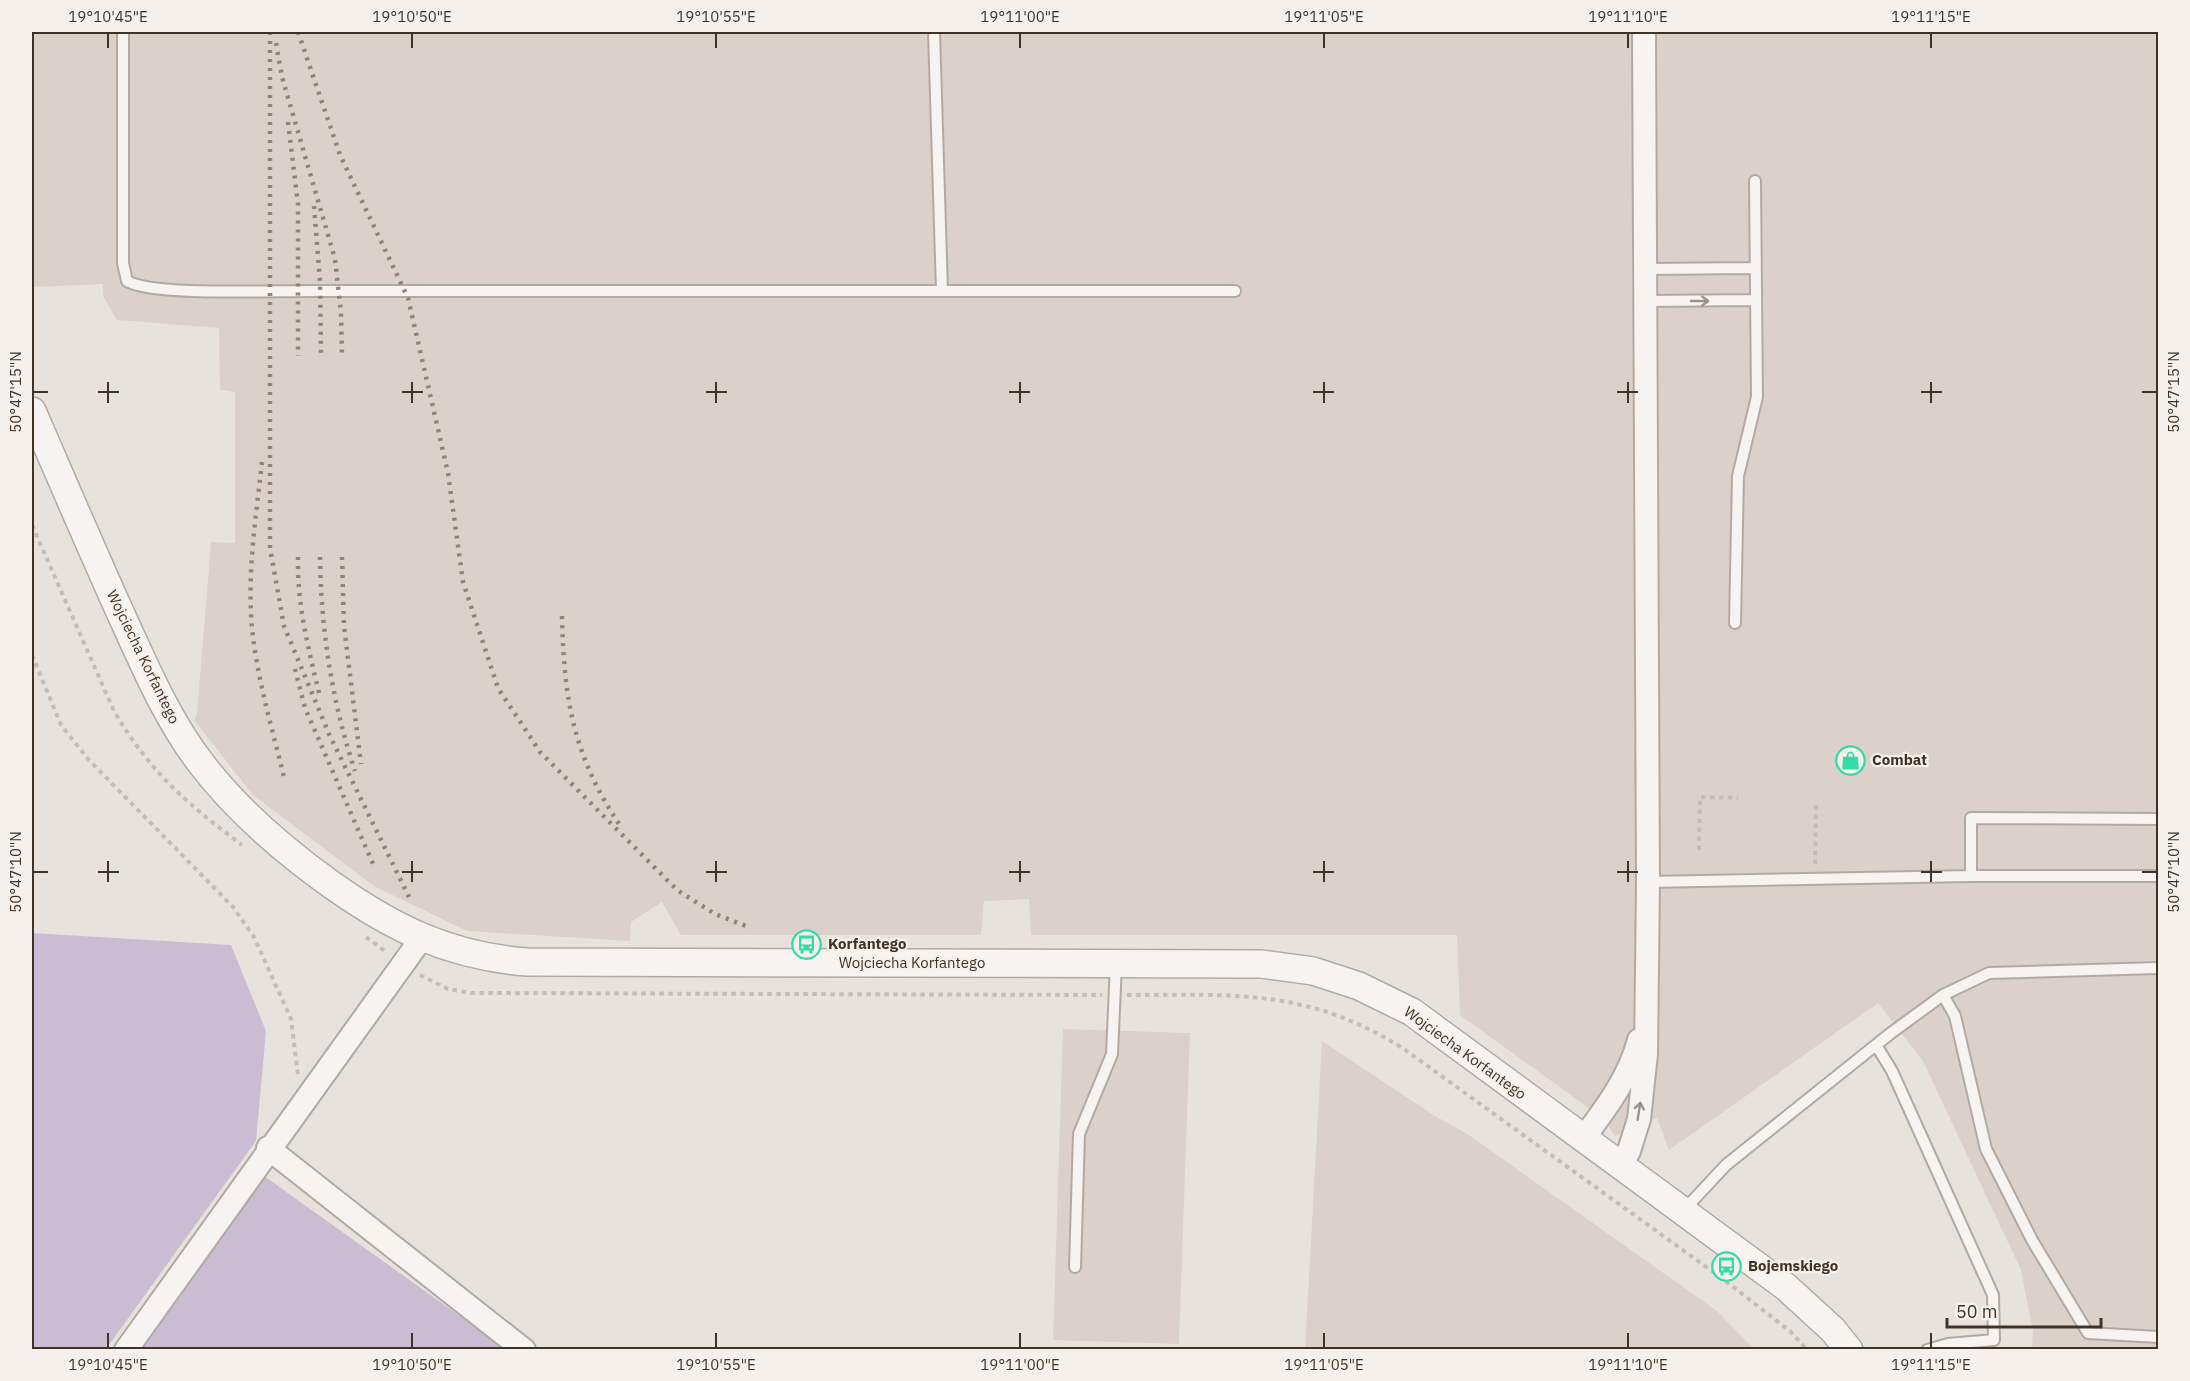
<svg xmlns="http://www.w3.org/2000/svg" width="2190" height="1381" font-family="'IBM Plex Sans',sans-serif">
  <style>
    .built { fill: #dbd1ca }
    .green { fill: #cabdd3 }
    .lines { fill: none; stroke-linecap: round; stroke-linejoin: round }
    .service-casing { stroke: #b2aaa2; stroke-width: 14 }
    .minor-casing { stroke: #b2aaa2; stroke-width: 26 }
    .tertiary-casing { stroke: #b2aaa2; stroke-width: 30 }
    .path { stroke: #c3bdb7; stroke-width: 4; stroke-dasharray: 4.5 4.5; stroke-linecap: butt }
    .service { stroke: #f6f3f0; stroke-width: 10 }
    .minor { stroke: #f6f3f0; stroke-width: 22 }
    .tertiary { stroke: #f6f3f0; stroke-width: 27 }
    .rail { stroke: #948375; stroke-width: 4.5; stroke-dasharray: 3 6; stroke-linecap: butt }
    .oneway { stroke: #9b928a }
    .ticks { fill: none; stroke: #403225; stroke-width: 2 }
    .labels { text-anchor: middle; stroke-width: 4.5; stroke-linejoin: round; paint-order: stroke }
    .street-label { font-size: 15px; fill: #403225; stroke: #f6f0ec }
    .poi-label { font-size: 15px; font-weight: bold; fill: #403225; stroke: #f6f0ec; text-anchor: start }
    .neatline { fill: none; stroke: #403225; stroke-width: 2 }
    .ticks-label { font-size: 15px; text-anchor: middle; fill: #403225 }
  </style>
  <rect width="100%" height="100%" fill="#e8e2dd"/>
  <path class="built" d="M32,32H2158V1349H2032L2033,1331L2021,1270L1923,1061L1878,1003L1669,1150L1657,1118L1615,1136L1604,1119L1460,1015L1457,935H1031L1029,899L984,901L981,935H681L662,902L631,922L630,941L467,931L374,886L253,795L194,720L197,714L211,542L235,543V392L220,390L219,328L117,320L103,296V284L32,287Z
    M1063,1029L1190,1033L1179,1344L1053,1340Z
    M1322,1041L1435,1116L1466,1133L1717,1311L1754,1349H1305Z"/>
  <path class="green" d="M32,933L231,945L266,1031L256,1141L106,1349H32Z
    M257,1171L506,1349L131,1350Z"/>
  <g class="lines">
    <defs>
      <path id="service" d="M123,32V263L127,281C153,297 282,290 320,291H1235
        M934,32L942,291
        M1645,269L1755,268
        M1645,301L1756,300
        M1735,623L1738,476L1757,397L1755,181
        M1971,876V818L2158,819
        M1648,882L1971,876H2158
        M1943,995L1955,1016L1986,1149L2032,1240L2088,1333L2158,1337
        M1876,1045L1892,1071L1993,1295L1994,1340L1948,1344L1927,1350
        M1684,1210L1726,1165L1891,1033L1943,995L1989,973L2158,968
        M1075,1267L1079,1134L1112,1054L1116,964"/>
      <path id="minor" d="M1583,1139C1606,1108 1629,1078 1639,1040
        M268,1148L524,1350
        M1620,1166L1629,1151L1639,1119L1646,1054L1648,882L1644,32
        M126,1350L421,939"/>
      <path id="tertiary" d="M32,411C63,482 93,553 125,623C147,671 168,720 200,762C237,811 283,850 332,885C394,929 450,956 527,962L1261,964L1313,971L1359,986L1412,1012L1786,1287L1833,1330L1849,1350"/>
    </defs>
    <use href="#service" class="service-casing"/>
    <use href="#minor" class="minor-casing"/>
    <use href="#tertiary" class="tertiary-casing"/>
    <path class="path" d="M32,525L114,711C150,772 186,803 242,845
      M32,655L61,725L88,759L233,907L254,937L291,1019L298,1075
      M1699,850L1700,797L1738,798
      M1815,864L1816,803
      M366,937L386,952
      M420,975L448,989L471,993L1102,995
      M1127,995C1236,995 1307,988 1404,1049L1723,1279L1791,1332L1807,1350"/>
    <use href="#service" class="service"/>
    <use href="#minor" class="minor"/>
    <use href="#tertiary" class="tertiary"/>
    <path class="rail" d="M270,32V548L284,626L329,734L409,897
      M298,32L340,155L408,298L448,473L463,582L498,688L540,752L677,890L715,914L751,928
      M276,43L282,77L335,259L341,313L342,356
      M288,122L298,204V356
      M314,206L320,281L321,356
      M262,462C256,517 247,572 252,628C257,678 272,728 284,777
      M298,557C297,604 308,647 319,693
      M320,557C321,630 332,702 355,771
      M342,557L344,626L361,764
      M562,616C564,700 573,756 621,827
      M295,669L305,708L374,866"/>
  </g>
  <defs><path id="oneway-shaft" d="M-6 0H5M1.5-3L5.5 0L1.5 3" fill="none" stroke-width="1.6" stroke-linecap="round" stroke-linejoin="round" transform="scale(1.5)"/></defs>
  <g class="oneway">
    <use href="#oneway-shaft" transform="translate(1700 301)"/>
    <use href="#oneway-shaft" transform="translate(1639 1111) rotate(-81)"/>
  </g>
  <path class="ticks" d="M108,33V48M412,33V48M716,33V48M1020,33V48M1324,33V48M1628,33V48M1931,33V48M108,382V403M412,382V403M716,382V403M1020,382V403M1324,382V403M1628,382V403M1931,382V403M33,392H48M98,392H119M402,392H423M706,392H727M1009,392H1030M1313,392H1334M1617,392H1638M1921,392H1942M2142,392H2157M108,861V882M412,861V882M716,861V882M1020,861V882M1324,861V882M1628,861V882M1931,861V882M33,872H48M98,872H119M402,872H423M706,872H727M1009,872H1030M1313,872H1334M1617,872H1638M1921,872H1942M2142,872H2157M108,1333V1348M412,1333V1348M716,1333V1348M1020,1333V1348M1324,1333V1348M1628,1333V1348M1931,1333V1348"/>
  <defs>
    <symbol id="shop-ring" viewBox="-11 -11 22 22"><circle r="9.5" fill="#f6f0ec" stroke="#33dca6" stroke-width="1.5"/><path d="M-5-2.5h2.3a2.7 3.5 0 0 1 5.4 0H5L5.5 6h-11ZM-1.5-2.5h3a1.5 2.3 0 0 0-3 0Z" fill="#33dca6"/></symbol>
    <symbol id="bus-ring" viewBox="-11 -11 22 22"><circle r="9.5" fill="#f6f0ec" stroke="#33dca6" stroke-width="1.5"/><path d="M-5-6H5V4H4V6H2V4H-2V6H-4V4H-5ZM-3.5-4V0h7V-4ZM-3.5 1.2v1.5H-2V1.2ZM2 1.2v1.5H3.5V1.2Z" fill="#33dca6"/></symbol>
  </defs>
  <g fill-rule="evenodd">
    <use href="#shop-ring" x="1834" y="744" width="33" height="33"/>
    <use href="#bus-ring" x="790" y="928" width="33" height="33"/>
    <use href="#bus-ring" x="1710" y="1250" width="33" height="33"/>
  </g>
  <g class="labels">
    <g class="street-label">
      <text transform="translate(143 657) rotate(64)" y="5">Wojciecha Korfantego</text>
      <text x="912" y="968">Wojciecha Korfantego</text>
      <text transform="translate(1465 1053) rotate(36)" y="5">Wojciecha Korfantego</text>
    </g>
    <g class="poi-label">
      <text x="1872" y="765">Combat</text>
      <text x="828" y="949">Korfantego</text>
      <text x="1748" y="1271">Bojemskiego</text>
    </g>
  </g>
  <rect width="2190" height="1381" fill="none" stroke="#f6f0ec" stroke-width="66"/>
  <path d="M1947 1318v9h154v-9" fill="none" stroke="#403225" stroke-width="3"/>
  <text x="1956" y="1318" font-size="18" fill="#403225" stroke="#f6f0ec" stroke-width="4.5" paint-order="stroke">50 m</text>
  <rect x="33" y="33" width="2124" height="1315" class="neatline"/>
  <g class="ticks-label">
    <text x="108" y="22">19°10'45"E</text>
    <text x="412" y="22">19°10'50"E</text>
    <text x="716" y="22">19°10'55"E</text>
    <text x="1020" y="22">19°11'00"E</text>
    <text x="1324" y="22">19°11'05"E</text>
    <text x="1628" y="22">19°11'10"E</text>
    <text x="1931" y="22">19°11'15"E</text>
    <text transform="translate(16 392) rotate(-90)" y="5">50°47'15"N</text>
    <text transform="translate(2174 392) rotate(-90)" y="5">50°47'15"N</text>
    <text transform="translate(16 872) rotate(-90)" y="5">50°47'10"N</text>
    <text transform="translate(2174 872) rotate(-90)" y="5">50°47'10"N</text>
    <text x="108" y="1370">19°10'45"E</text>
    <text x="412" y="1370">19°10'50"E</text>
    <text x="716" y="1370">19°10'55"E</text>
    <text x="1020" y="1370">19°11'00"E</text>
    <text x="1324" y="1370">19°11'05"E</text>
    <text x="1628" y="1370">19°11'10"E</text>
    <text x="1931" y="1370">19°11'15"E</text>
  </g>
</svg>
